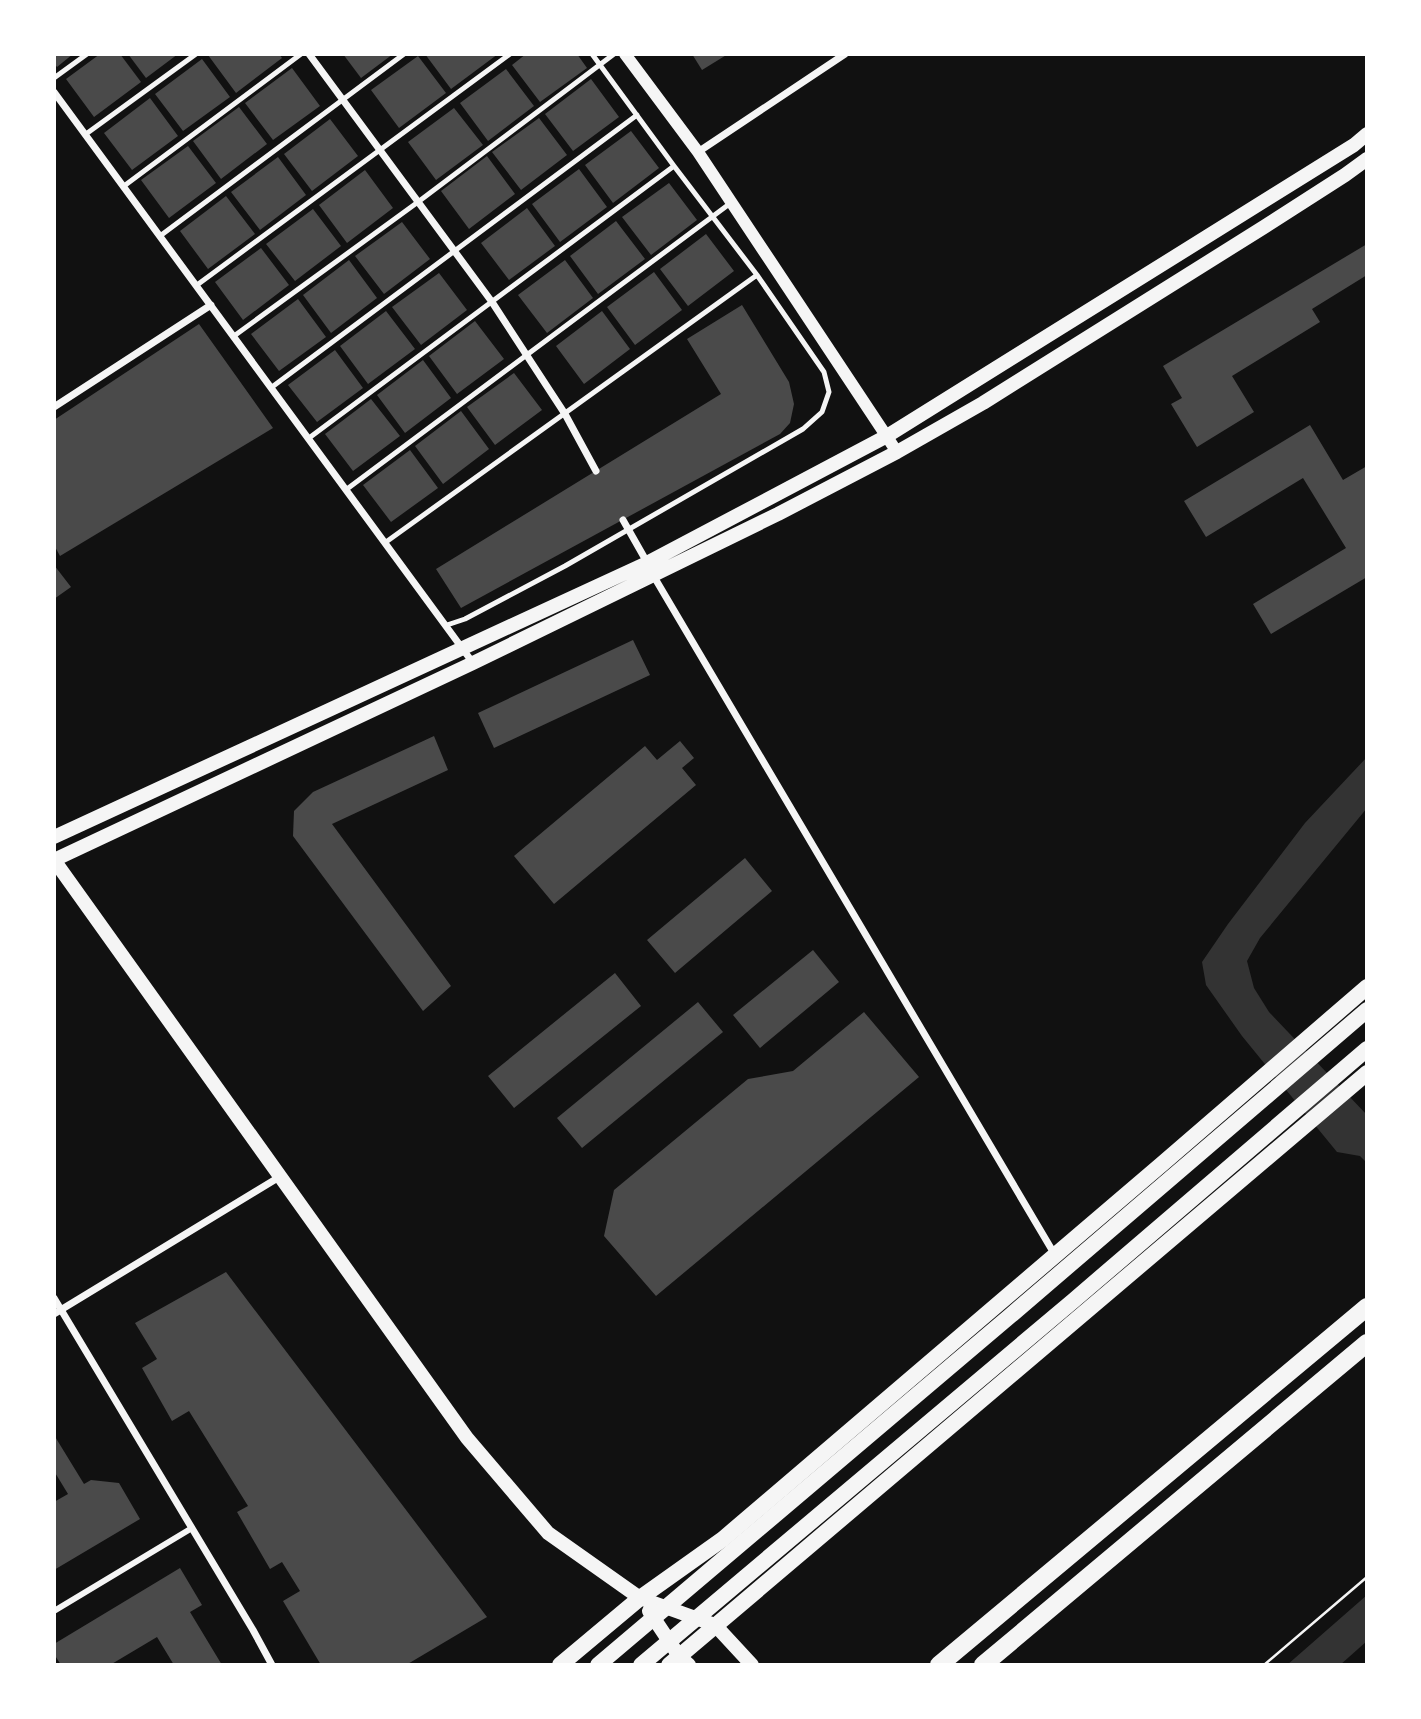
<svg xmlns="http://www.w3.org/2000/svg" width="1421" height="1719" font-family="Karla,sans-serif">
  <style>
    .water { fill: #333 }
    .building { fill: #4a4a4a }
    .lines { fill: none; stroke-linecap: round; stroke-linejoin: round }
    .path { stroke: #f5f5f5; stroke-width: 2.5 }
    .service { stroke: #f5f5f5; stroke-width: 5 }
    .pedestrian { stroke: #f5f5f5; stroke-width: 6 }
    .minor { stroke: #f5f5f5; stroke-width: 7 }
    .tertiary { stroke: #f5f5f5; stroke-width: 12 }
    .secondary { stroke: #f5f5f5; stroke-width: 14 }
    .primary { stroke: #f5f5f5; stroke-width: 16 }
    .trunk { stroke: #f5f5f5; stroke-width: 16 }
    .motorway { stroke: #f5f5f5; stroke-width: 18 }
  </style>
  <rect width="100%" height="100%" fill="#111"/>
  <path class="water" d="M1367,757V808L1260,938L1247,961L1254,988L1269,1012L1367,1115V1163L1360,1156L1337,1152L1242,1036L1206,985L1202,962L1228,924L1305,823Z
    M1367,1595V1641L1340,1665H1287Z"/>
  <path class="building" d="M54,54H73L57,67L54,63Z
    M100,54H120L141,82L94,117L66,79Z
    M128,54H178L146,78Z
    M209,54H279L282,58L236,93L208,55Z
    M343,54H393L361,78Z
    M425,54H498L451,89Z
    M526,54H577L587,68L540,102L512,65Z
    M692,54H728L702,70Z
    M418,56L446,93L399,128L371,90Z
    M202,59L230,97L183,131L155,94Z
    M292,68L320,106L273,140L245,103Z
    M506,69L534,106L488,141L460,103Z
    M591,79L619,117L573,151L545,114Z
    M150,98L178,136L132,170L104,133Z
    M239,107L267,144L221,179L193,141Z
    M454,108L483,145L436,180L408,142Z
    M539,118L567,155L521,190L492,152Z
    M330,119L358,156L312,191L284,154Z
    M631,131L659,168L613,203L585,165Z
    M188,146L216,183L169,218L141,180Z
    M487,156L515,194L469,229L441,191Z
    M278,157L306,195L260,230L231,192Z
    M579,169L607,207L560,242L532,204Z
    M365,170L393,208L347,243L319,205Z
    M669,183L697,220L651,255L622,217Z
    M226,196L255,234L208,269L180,231Z
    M527,208L555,246L509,280L481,243Z
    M313,209L341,246L295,281L266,244Z
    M616,221L645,259L598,294L570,256Z
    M402,222L430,259L384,294L355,256Z
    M706,234L734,271L688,306L660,269Z
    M1367,244V275L1312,309L1320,322L1232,376L1254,412L1197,447L1171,404L1182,398L1163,366Z
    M261,248L289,285L243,320L215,282Z
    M349,260L377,298L331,333L303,295Z
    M565,260L593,298L547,333L518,295Z
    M654,272L682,310L635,345L607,307Z
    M439,273L467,310L421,345L392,307Z
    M298,299L326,337L279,371L251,334Z
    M742,305L789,382L794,404L790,423L780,434L461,608L436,569L721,394L687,339Z
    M386,311L415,349L368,384L340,346Z
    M602,311L630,349L584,384L556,346Z
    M475,321L504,359L457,394L429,356Z
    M199,324L273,428L60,556L54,545V420Z
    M335,350L363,388L317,422L288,385Z
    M423,360L451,398L405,433L377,395Z
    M514,373L542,410L495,445L467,407Z
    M371,399L400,436L353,471L325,434Z
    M461,411L489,449L443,484L415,446Z
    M1310,425L1343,480L1367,466V577L1271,634L1253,604L1346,548L1303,478L1206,537L1184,501Z
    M410,450L438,488L391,522L363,485Z
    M54,565L71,587L54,599Z
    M633,640L650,675L494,748L478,713Z
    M434,736L448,770L332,824L451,986L423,1011L293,836L294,811L313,792Z
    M680,741L694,758L682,768L696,785L554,904L514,856L645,746L657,760Z
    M745,858L772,891L675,973L647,940Z
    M813,950L839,982L760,1048L733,1015Z
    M615,973L641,1006L514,1108L488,1076Z
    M698,1002L723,1032L582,1148L557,1118Z
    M864,1012L919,1077L656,1296L604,1236L614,1190L748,1079L793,1071Z
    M226,1272L487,1617L406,1665H321L283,1601L300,1591L282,1562L270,1569L237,1512L248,1506L189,1411L172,1421L142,1368L157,1359L135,1323Z
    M54,1435L84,1484L91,1480L119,1483L140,1519L54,1570V1502L68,1494L54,1471Z
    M180,1568L202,1605L190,1612L222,1665H174L157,1637L110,1665H61L54,1654V1644Z"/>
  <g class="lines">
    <path class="path" d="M1264,1665L1367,1577"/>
    <path class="service" d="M54,78L87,54
      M86,134L196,54
      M124,186L301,54
      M160,236L404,54
      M197,285L510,54
      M234,336L418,202L614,54
      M272,387L637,115
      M309,438L674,166
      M347,489L732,202
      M386,542L757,275
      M447,625L465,619L565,566L803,429L822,412L829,392L824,372L757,275L674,166L592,54"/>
    <path class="pedestrian" d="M54,1611L192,1528"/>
    <path class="minor" d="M309,54L492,302L565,414L596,471
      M54,92L473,663
      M698,152L845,54
      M54,407L211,305
      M623,520L648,564
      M653,575L1055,1255
      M54,1298L253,1630L272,1665
      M54,1314L281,1176"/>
    <path class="tertiary" d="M625,54L698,152L897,452"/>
    <path class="secondary" d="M54,837L647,563L887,436L1354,145L1367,134
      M54,860L473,663L778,514L897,452L983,403L1264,227L1345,175L1367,159
      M54,860L467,1438L548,1533L640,1598L715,1625L752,1665
      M649,1611L679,1656L689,1665"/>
    <path class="primary" d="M560,1665L640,1598L723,1539L1162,1164L1367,987
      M669,1665L1367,1073"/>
    <path class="trunk" d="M598,1665L1010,1316L1367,1010
      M641,1665L1073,1301L1367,1049"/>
    <path class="motorway" d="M939,1665L1367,1307
      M983,1665L1367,1343"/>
  </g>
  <rect width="1421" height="1719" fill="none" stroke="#ffffff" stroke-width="112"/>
</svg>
